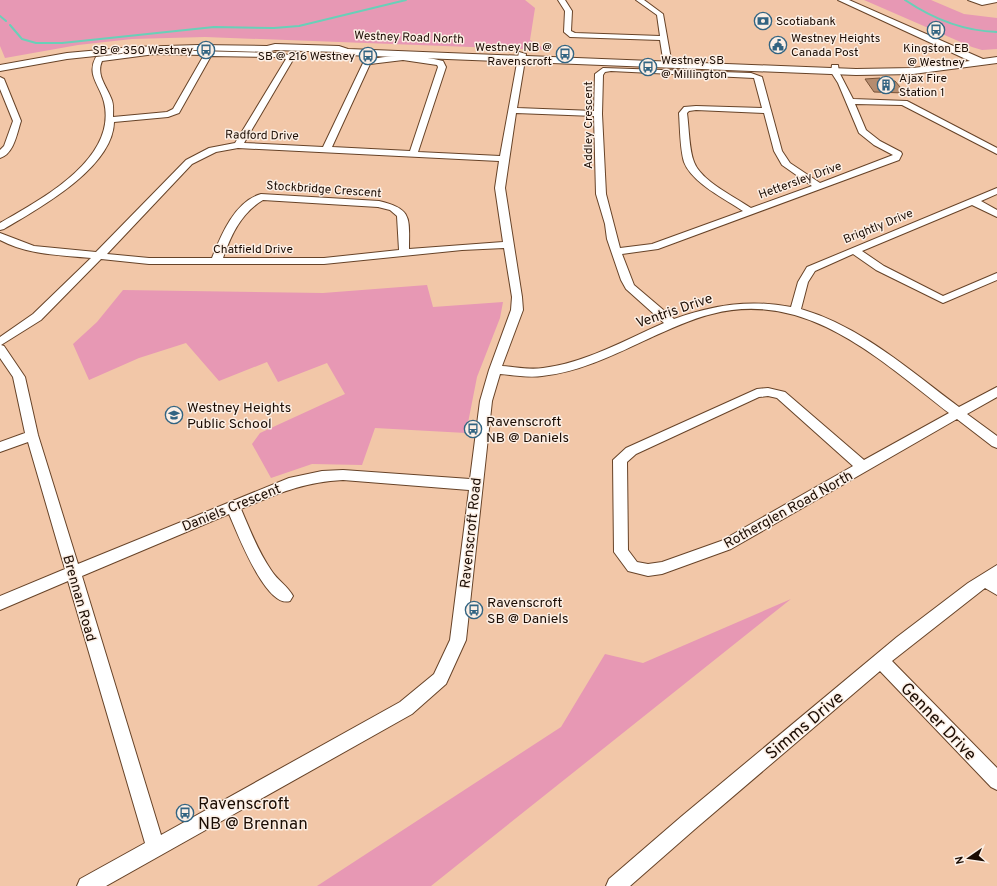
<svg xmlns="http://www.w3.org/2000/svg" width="997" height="886" font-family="Overpass,sans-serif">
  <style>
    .green { fill: #e798b4 }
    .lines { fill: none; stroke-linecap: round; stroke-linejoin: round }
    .stream { stroke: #69d0b8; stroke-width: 2 }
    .building { fill: #b58c6f; stroke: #775237 }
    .minor-casing { stroke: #674328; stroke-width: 2 }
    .major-casing { stroke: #674328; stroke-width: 2 }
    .minor { fill: #fff; fill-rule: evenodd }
    .major { fill: #fff; fill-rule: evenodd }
    .labels { text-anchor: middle; stroke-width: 3; stroke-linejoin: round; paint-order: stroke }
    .far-poi-label { font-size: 12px; fill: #1b0c03; stroke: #fcefe5; text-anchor: start }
    .far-street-label { font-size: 12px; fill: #1b0c03; stroke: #fcefe5 }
    .street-label { font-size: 14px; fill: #1b0c03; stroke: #fcefe5 }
    .poi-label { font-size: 14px; fill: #1b0c03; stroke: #fcefe5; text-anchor: start }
    .near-street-label { font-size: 17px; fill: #1b0c03; stroke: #fcefe5 }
    .near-poi-label { font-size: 17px; fill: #1b0c03; stroke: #fcefe5; text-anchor: start }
  </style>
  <rect width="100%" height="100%" fill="#f2c7a8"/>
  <path class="green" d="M0,0H525L535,8L530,40L547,50L205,37L132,39L78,45L5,58L0,46Z
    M864,0H931L964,14L997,18V49L982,50L972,47Z
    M427,285L433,307L503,302L500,318L477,377L466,433L375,428L362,465L312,464L271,478L252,444L260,433L345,394L327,363L278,382L267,362L219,381L186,343L139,358L89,380L73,344L97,322L123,290L323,293Z
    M791,599L431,886H317L561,727L605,654L643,663Z"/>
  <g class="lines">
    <path class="stream" d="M905,0C933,19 963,31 997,32
      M0,16L6,21
      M10,25L22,39L36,43H62L214,27L274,28L299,26L406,0"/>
  </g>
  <path class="building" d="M880,78L882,81H895L905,93L874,92L865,79Z"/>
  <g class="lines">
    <defs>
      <path id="minor" d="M558,0H565L572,11L571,31L575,33L660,36L657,15L636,0H644L663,14L672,65L668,67L664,65L660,40L570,37L564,32L565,11Z
        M968,0H997V2L982,5Z
        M155,50L279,53L293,56L294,58L244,143L323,147L364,61C390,54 417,55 443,61L446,67L418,152L500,156L519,52L526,54L517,108L594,111L595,74L603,68L751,73L762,77L782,151L790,163L820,183L893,155L874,145L859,133L838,83L831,72L832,65H838L839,72L853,99L907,101L997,148V154L902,105L855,104L866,130L880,141L901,152L902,154L899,160L658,249L622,254L634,285L674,319C713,305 749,299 791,307L798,282L807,267L997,188V194L981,201L997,210V217L972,205L862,251L884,266L943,296L997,273V280L943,303L876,270L853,254L815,271L808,282L801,309C862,327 909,370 959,407L997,387V397L967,414L997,436V448L992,446L957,419L731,549L662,574L648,576L628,571L614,552L613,460L626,448L757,389L768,388L785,392L864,460L949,413C880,360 807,289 712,314C691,319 670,329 650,338C616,354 580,372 542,376C528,378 514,375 500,374L492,401L466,640L446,684L412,714L106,886H77L80,879L145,843L68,581L0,610V596L65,569L28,442L0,452V442L25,433L13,377L0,358V337L33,314L91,258C60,255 28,255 0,240V233L34,246L96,252L186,160L209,148L235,143L286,59L279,57L211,56L179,113L168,117L114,122C113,168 38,209 4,229L0,230V223C40,200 118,159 104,102C100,85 86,75 96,57ZM155,54L204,55L173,109L167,112L113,117C113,110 114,104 111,98C106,85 96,75 102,61ZM403,60L437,65L438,67L410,151L332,147L370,64ZM611,71L754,78L762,108L696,106L684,107L679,113C680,127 680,149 684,162C692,183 725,199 743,211L652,244L620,248L606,194L602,114L603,75L605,72ZM696,110L764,113L774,151L782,165L812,186L751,208C735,197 701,181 694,162C689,150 689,127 687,113L689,111ZM516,113L594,116L596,194L605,224L607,239L621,280L626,289L664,323C625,340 585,363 543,368C529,370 516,367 502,366L523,310L522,297L505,188ZM238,148L499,161L495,188L503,242L409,249C409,218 413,209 379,201L261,194C235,201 221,235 212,258H149L107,254L192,164L216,152ZM263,200L378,207L390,210L397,216L399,250L324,258H223C231,235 241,213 263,200ZM504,248L512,297L511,310L489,370L480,401L470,479L343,470L322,471L289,478L78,564L38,435L25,377L4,346L1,345L41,320L101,259L149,264H324L462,250ZM768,396L777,398L853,466L721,541L662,562L648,564L637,562L628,550L627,462L636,454L759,397ZM343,480L469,490L450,640L434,674L400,702L161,835L82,576L229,514C237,532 266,609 290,601L293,596C288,586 277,580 271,570C258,551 250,530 241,509C277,494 303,482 343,480Z
        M0,77L4,79L21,121C17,133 14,154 0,158V150L4,146L13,121L0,89Z
        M997,565V595L985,588L892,661L997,768V790L991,787L880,671L695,829L630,886H606L609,879L682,816L897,637L968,583Z"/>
      <path id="major" d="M838,0H849L983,59L997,57V63L913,74L856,75L347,55L338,52L275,50L267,52L199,50L133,52L67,59L0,71V65L67,53L133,47L199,45L267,46L275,44L339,46L348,49L856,69L913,68L970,61Z"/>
    </defs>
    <use href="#minor" class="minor-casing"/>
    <use href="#major" class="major-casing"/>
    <use href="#minor" class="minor"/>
    <use href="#major" class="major"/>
  </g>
  <defs>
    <symbol id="bank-ring" viewBox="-11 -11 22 22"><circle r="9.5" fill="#fcefe5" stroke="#326482" stroke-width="1.5"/><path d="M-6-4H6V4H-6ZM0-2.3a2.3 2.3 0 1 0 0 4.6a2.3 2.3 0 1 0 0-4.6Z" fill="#326482"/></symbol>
    <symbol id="bus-ring" viewBox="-11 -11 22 22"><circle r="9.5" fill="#fcefe5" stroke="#326482" stroke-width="1.5"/><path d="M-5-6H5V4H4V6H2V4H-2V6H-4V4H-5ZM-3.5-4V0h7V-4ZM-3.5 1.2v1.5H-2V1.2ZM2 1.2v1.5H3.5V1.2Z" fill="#326482"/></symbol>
    <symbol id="civic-ring" viewBox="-11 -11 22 22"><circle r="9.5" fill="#fcefe5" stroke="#326482" stroke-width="1.5"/><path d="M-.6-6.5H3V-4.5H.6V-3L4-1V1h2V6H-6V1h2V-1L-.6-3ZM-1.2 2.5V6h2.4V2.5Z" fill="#326482"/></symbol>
    <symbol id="building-ring" viewBox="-11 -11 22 22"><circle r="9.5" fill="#fcefe5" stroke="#326482" stroke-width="1.5"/><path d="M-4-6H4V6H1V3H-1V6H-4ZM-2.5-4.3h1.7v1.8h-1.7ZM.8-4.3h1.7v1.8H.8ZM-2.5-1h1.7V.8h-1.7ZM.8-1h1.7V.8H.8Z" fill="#326482"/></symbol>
    <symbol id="school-ring" viewBox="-11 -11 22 22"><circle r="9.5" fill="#fcefe5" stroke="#326482" stroke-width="1.5"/><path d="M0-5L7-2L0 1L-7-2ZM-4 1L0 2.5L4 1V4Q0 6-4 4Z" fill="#326482"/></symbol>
  </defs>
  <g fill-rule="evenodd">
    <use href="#bank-ring" x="753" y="11" width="20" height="20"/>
    <use href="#bus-ring" x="926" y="20" width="20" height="20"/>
    <use href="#civic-ring" x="768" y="35" width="20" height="20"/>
    <use href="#bus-ring" x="196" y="40" width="20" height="20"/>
    <use href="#bus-ring" x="555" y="44" width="20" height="20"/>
    <use href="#bus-ring" x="358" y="46" width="20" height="20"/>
    <use href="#bus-ring" x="638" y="57" width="20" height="20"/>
    <use href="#building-ring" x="876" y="75" width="20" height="20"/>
    <use href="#school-ring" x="164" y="405" width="20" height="20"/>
    <use href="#bus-ring" x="463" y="419" width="20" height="20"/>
    <use href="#bus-ring" x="464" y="600" width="20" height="20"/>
    <use href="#bus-ring" x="175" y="803" width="20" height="20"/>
  </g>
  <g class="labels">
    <g class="far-poi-label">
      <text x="776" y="25">Scotiabank</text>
      <text x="791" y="42">Westney Heights<tspan x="791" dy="14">Canada Post</tspan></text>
      <text x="552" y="51" text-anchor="end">Westney NB @<tspan x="552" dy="14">Ravenscroft</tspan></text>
      <text x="936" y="52" text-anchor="middle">Kingston EB<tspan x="936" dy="14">@ Westney</tspan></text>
      <text x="193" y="54" text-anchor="end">SB @ 350 Westney</text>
      <text x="355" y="60" text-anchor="end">SB @ 216 Westney</text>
      <text x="661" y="64">Westney SB<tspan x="661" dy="14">@ Millington</tspan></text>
      <text x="899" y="82">Ajax Fire<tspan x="899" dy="14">Station 1</tspan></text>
    </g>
    <g class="far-street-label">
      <text transform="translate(409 37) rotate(2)" y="4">Westney Road North</text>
      <text transform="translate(588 125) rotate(-90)" y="4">Addley Crescent</text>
      <text transform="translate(262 135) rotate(1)" y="4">Radford Drive</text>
      <text transform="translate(800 180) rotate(-20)" y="4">Hettersley Drive</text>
      <text transform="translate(324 189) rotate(4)" y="4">Stockbridge Crescent</text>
      <text transform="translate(878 226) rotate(-22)" y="4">Brightly Drive</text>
      <text x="253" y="253">Chatfield Drive</text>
    </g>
    <g class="street-label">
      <text transform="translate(674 310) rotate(-19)" y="5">Ventris Drive</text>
      <text transform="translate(231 507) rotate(-22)" y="5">Daniels Crescent</text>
      <text transform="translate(788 509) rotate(-29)" y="5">Rotherglen Road North</text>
      <text transform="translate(470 533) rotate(-84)" y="5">Ravenscroft Road</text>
      <text transform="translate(80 598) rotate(74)" y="5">Brennan Road</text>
    </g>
    <g class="poi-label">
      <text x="187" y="412">Westney Heights<tspan x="187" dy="16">Public School</tspan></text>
      <text x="486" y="426">Ravenscroft<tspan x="486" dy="16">NB @ Daniels</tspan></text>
      <text x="487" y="607">Ravenscroft<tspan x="487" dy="16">SB @ Daniels</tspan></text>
    </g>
    <g class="near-street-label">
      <text transform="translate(939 721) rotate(46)" y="6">Genner Drive</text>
      <text transform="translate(804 725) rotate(-40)" y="6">Simms Drive</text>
    </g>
    <g class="near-poi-label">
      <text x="198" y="809">Ravenscroft<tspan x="198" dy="20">NB @ Brennan</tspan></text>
    </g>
  </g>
  <g transform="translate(969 858) rotate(257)" stroke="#fcefe5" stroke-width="3" paint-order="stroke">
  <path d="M0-3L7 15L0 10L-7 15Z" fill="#1b0c03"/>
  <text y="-6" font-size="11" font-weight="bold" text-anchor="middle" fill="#1b0c03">N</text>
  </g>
</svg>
